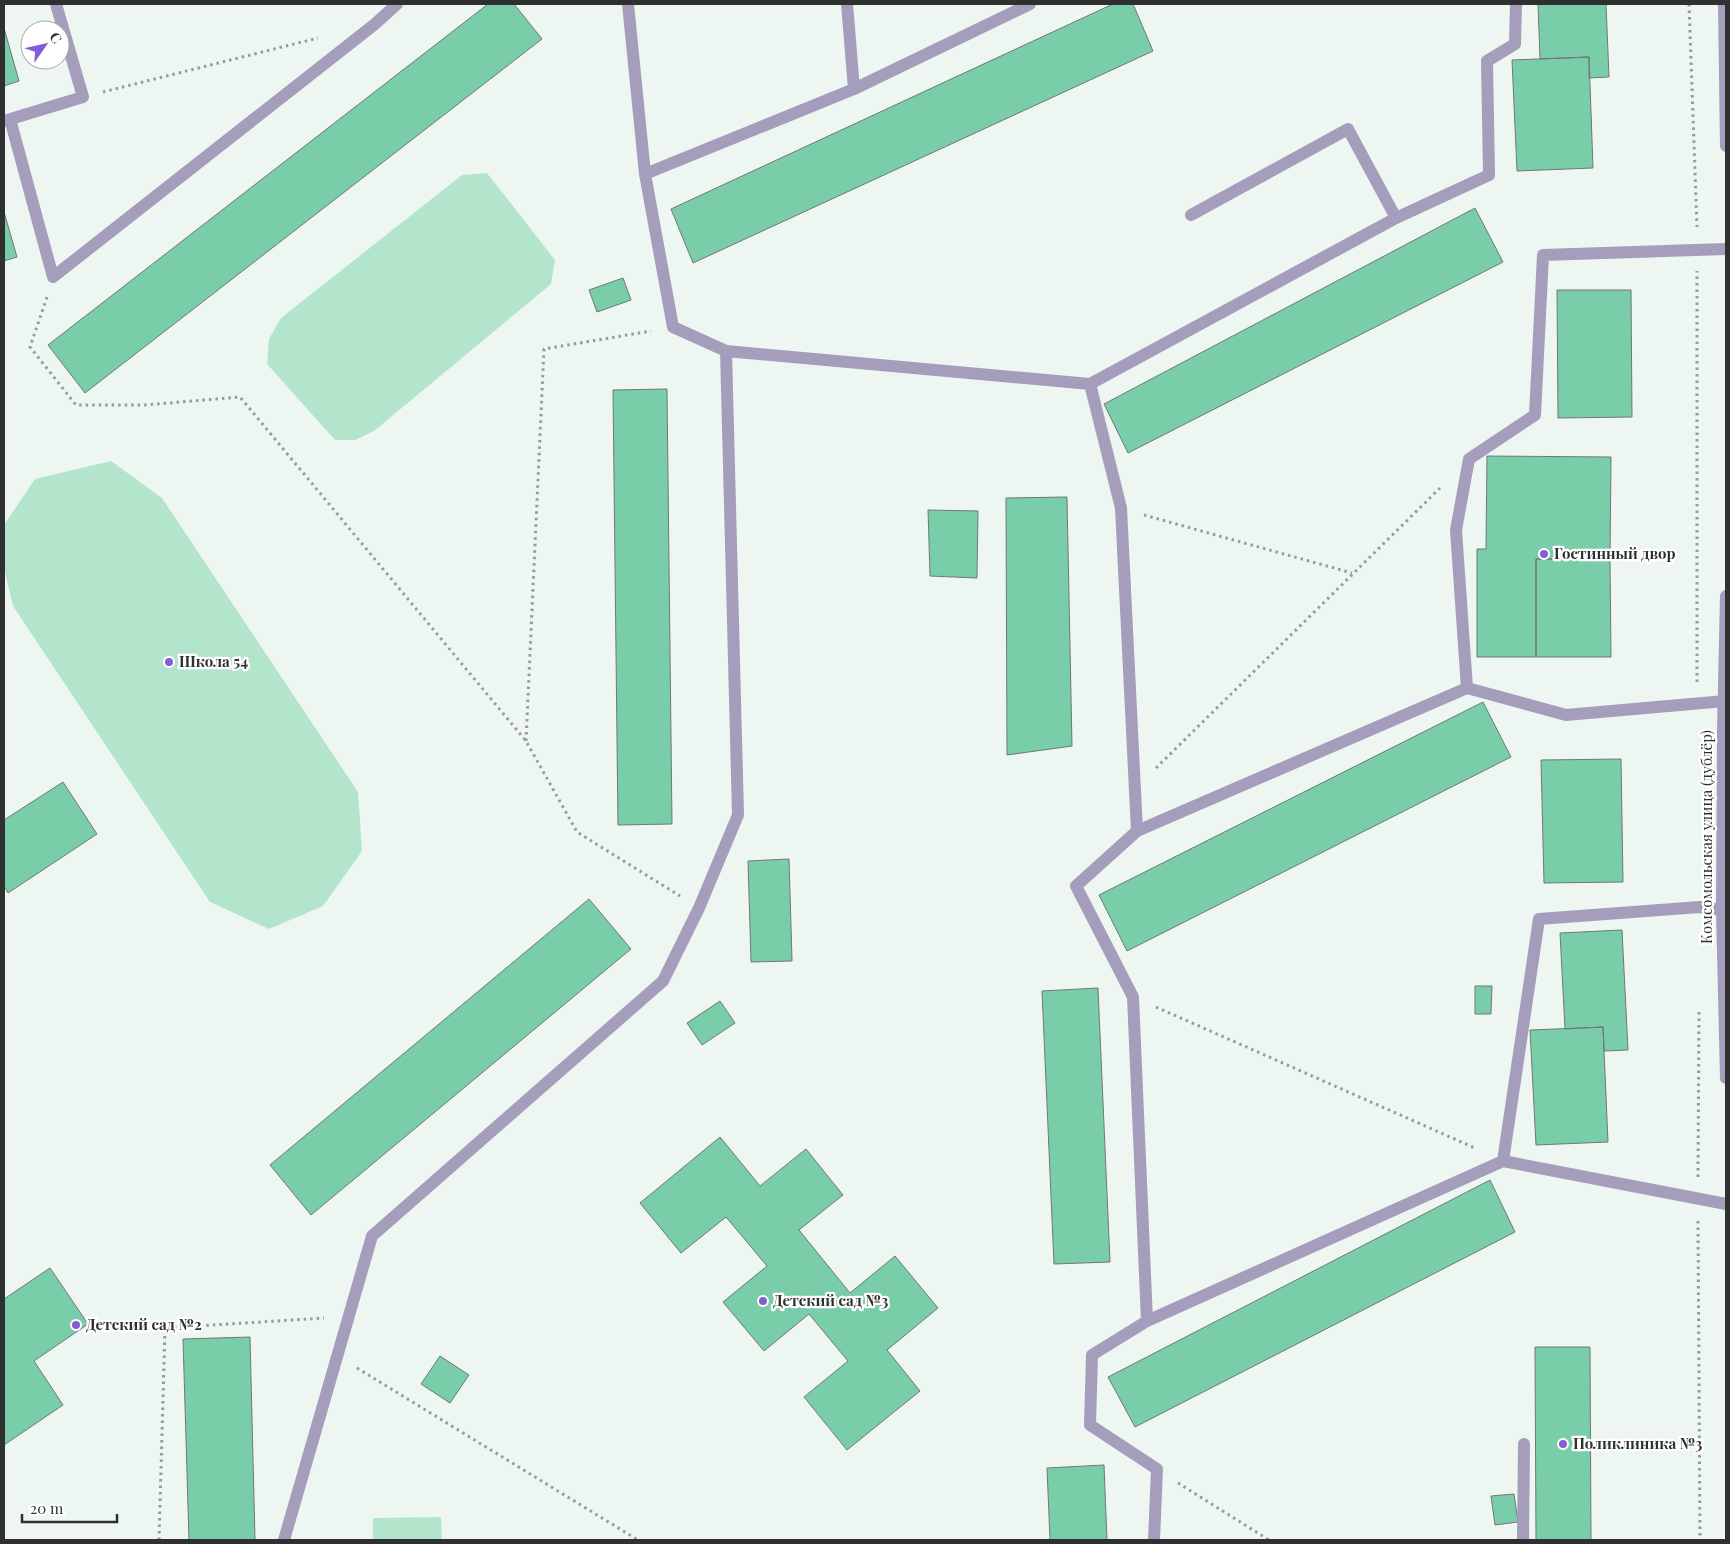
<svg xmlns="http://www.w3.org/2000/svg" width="1730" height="1544" font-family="'Playfair Display',serif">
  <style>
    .green { fill: #b3e5cd }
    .building { fill: #79cda8; stroke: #717875 }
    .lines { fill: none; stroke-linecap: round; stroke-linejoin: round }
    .path { stroke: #969b98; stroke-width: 3; stroke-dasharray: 2.5 4; stroke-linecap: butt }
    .minor { stroke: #a49ebc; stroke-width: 12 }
    .poi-dot { fill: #835cd6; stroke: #fff; stroke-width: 2 }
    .labels { text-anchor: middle; stroke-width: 4.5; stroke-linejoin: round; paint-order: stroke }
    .poi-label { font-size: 15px; font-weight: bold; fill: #2e312f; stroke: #fff; text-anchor: start }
    .street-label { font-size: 15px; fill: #2e312f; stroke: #fff }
  </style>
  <rect width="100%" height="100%" fill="#eef6f2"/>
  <path class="green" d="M487,173L555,260L551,284L374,431L355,440H335L267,364L269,339L281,318L462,175Z
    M111,461L162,498L358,792L362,851L323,906L269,929L210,902L13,606L4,568V525L35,479Z
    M441,1517L442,1540H373V1518Z"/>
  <path class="building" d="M488,4H514L542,39L85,393L48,345Z
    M1113,4H1133L1153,51L693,263L671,209Z
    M1538,4H1606L1609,77L1589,78V57L1540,59Z
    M4,28L19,81L4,86Z
    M1589,57L1593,168L1517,171L1512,60Z
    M1475,208L1503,262L1128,453L1104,404Z
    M4,212L17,257L4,261Z
    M623,278L631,300L597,312L589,290Z
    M1557,290H1631L1632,417L1558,418Z
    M667,389L672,824L618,825L613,390Z
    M1487,456L1611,457L1610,559H1536V657H1477V549H1486Z
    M1067,497L1072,746L1007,755L1006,498Z
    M928,510L978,511L977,578L930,576Z
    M1536,559H1610L1611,657H1536Z
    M1483,702L1511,757L1127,951L1099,895Z
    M1621,759L1623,882L1544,883L1541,760Z
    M63,782L97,834L8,893L4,886V820Z
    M789,859L792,961L751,962L748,861Z
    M589,899L631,949L311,1215L270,1165Z
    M1622,930L1628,1050L1604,1051L1603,1027L1565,1029L1560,933Z
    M1475,986H1492L1491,1014H1475Z
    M1098,988L1110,1262L1054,1264L1042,991Z
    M720,1001L735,1023L702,1045L687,1023Z
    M1603,1027L1608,1142L1536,1145L1530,1030Z
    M720,1137L760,1186L806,1149L843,1195L799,1230L850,1293L895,1256L938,1308L887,1350L920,1391L847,1450L804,1397L848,1361L809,1314L764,1351L723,1302L767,1266L726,1217L681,1253L640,1203Z
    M1490,1180L1515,1232L1135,1427L1108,1377Z
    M50,1268L88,1324L34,1361L63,1405L4,1445V1299Z
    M250,1337L255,1540H189L183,1339Z
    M1535,1347H1590L1591,1540H1536Z
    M440,1356L469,1375L450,1403L421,1384Z
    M1104,1465L1107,1540H1050L1047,1468Z
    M1514,1494L1518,1522L1495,1525L1491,1496Z"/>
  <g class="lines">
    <path class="path" d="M1689,4L1697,227
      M103,92L318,38
      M47,297L30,347L76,405H145L240,397L526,741L577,832L680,896
      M1144,515L1352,573
      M1697,682V271
      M526,741L544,349L651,331
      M1156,768L1440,488
      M1156,1007L1475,1148
      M1698,1177L1699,1008
      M1698,1221L1700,1540
      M357,1368L638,1540
      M1178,1483L1269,1540
      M159,1540L165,1328L324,1318"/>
    <path class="minor" d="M628,4L645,174L673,327L726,351L1090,384L1396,218L1489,175L1487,61L1515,44L1516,4
      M1724,4L1726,146
      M854,89L1030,4
      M10,119L53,277L375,24L397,4
      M4,121L83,97L56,4
      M645,174L854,89L847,4
      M1191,215L1348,129L1396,218
      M1090,384L1121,508L1137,831
      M1726,596L1723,731L1722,910L1726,1078
      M1467,688L1456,530L1469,459L1535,415L1543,255L1726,249
      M1503,1161L1539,919L1700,907L1722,910
      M1147,1321L1503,1161L1726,1204
      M284,1540L372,1236L663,981L699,908L738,815L726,351
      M1154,1540L1157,1469L1090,1425L1092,1355L1147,1321L1133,997L1076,886L1137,831L1467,688L1566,715L1725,701
      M1523,1540L1524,1444"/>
  </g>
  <g class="poi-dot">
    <circle cx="1544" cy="554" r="5"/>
    <circle cx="169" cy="662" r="5"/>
    <circle cx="763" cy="1301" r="5"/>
    <circle cx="76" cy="1325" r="5"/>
    <circle cx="1563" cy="1444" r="5"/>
  </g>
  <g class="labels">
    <g class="poi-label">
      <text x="1554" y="559">Гостинный двор</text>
      <text x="179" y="667">Школа 54</text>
      <text x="773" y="1306">Детский сад №3</text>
      <text x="86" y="1330">Детский сад №2</text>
      <text x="1573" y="1449">Поликлиника №3</text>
    </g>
    <g class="street-label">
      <text transform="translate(1707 837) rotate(-90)" y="5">Комсомольская улица (дублёр)</text>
    </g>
  </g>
  <rect width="1730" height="1544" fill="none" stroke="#2e312f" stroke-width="10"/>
  <g transform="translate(45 45) rotate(56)"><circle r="24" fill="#ffffff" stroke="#abadac"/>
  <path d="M0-4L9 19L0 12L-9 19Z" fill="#835cd6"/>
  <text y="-8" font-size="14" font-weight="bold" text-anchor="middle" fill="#2e312f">С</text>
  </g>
  <path d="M22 1514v8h95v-8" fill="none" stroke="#2e312f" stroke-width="2.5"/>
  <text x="30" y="1514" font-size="15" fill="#2e312f" stroke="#ffffff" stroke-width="4" paint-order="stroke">20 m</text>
</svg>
